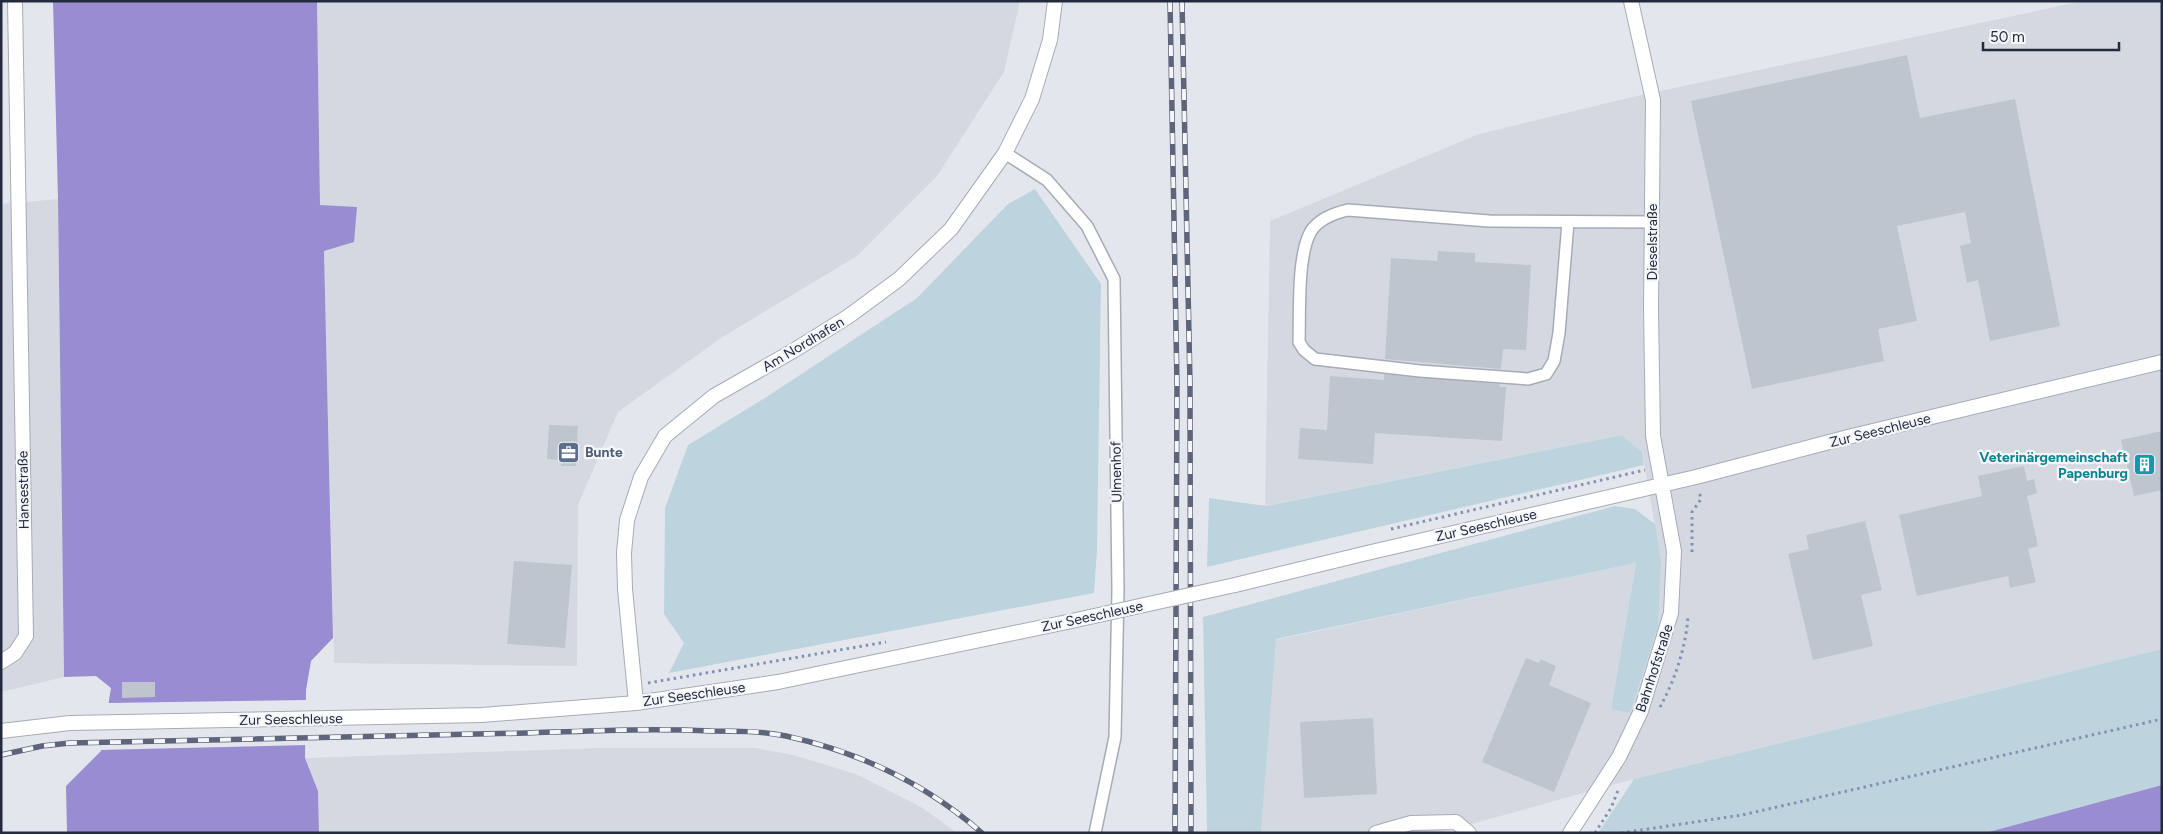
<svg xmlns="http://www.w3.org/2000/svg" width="2163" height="834" font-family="Figtree,sans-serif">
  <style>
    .built { fill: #d4d9e1 }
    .green { fill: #bdd4de }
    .water { fill: #998cd1 }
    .pier { fill: #e3e7ed }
    .building { fill: #bfc5ce }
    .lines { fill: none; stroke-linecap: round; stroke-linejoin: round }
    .service-casing { stroke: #a6abb5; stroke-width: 14 }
    .minor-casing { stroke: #a6abb5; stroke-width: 16 }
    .path { stroke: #8491b0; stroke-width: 3; stroke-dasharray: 2.5 4; stroke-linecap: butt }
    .service { stroke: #fff; stroke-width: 11 }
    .minor { stroke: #fff; stroke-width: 14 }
    .rail-casing { stroke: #5e647a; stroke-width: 5.5 }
    .rail { stroke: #f4f6f9; stroke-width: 4; stroke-dasharray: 11; stroke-linecap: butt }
    .minor-bridge-casing { stroke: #a6abb5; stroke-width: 16; stroke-linecap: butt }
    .minor-bridge { stroke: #fff; stroke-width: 14 }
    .labels { text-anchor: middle; stroke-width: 4.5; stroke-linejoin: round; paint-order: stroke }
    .street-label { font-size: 14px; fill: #232a3e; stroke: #f4f6f9 }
    .service-label { font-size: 14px; font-weight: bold; fill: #4e5e75; stroke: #f4f6f9; text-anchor: start }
    .culture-label { font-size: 14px; font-weight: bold; fill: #0d838f; stroke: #f4f6f9; text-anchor: end }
  </style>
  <rect width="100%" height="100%" fill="#e3e7ed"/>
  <path class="built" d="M317,1H1020L1004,72L937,176L857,256L721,338L618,412L578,505L577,666L334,663L324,251L357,208L320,205Z
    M2083,1H2162V649L1634,779L1439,833H1261L1275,640L1636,563L1611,709L1661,561L1642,452L1622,435L1265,506L1270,221L1479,134L1632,97Z
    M58,199L64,677L1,692V204Z
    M602,748H755L793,755L856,774L923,808L957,833H319L318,791L305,758Z"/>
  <path class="green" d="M1035,189L1101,284L1097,550L1094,593L669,673L684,643L664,614L665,508L688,445L765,398L917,298L1008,204Z
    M1622,435L1642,452L1644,465L1207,567L1209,498L1266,506Z
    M1615,506L1635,509L1655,524L1661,561L1658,626L1630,713L1611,709L1636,563L1276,639L1261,833H1207L1203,617Z
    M2162,649V785L1985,833H1598L1634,779Z"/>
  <path class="water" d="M53,1H317L320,205L357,207L354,242L324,251L333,638L311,661L306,690L305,758L318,791L319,833H67L66,786L101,751L111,688L96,676L64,677L58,199Z
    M2162,785V833H1985Z"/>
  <path class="pier" d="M308,700V745L98,750L106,703Z"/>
  <path class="building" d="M1907,55L1920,118L2015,99L2060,326L1990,341L1978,280L1967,283L1960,246L1971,243L1965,212L1897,226L1917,321L1878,329L1884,361L1752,389L1691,101Z
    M1438,251L1475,253V262L1531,265L1526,350L1503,349L1501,369L1385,359L1391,258L1437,261Z
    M1384,374L1500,384L1499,387H1506L1502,441L1375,433L1373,464L1298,459L1300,428L1327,430L1330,376L1384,380Z
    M549,425L578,426L576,466H561L562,460L547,459Z
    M2162,431V490L2134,496L2121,440Z
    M2024,466L2027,481L2034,479L2037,493L2027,496L2038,546L2028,549L2036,582L2010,588L2008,576L1917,596L1899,515L1982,496L1978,476Z
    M1865,521L1882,590L1861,595L1873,646L1813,660L1788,554L1809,549L1806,535Z
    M514,561L572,565L565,648L507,644Z
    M1526,658L1539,663L1540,659L1556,666L1549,685L1591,703L1554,792L1482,762Z
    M122,682H155V697L122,698Z
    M1373,718L1377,794L1304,798L1300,722Z"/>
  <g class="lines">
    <defs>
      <path id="service" d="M1005,153L1047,180L1087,226L1114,279L1118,590L1115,737L1095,833
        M1568,222L1559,333L1554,361L1546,374L1528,379L1420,371L1315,359L1304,350L1299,342C1300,312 1297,255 1311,231C1319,219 1335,213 1348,210L1489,221L1652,222"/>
      <path id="minor" d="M1235,585L1367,553L1696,477L1852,436L2162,362
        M1,662L15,653L26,636L15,1
        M636,703L625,589L624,553L627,520L641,477L665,436L714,396L793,351L849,316L899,279L951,229L1005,153L1032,99L1050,40L1055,1
        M1,731L70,723L482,715L636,703L778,682L1067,622
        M1376,833L1411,823L1456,822L1469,833
        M1570,833L1619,757L1641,711L1671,613L1674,551L1653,436L1651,309L1653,100L1631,1"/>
    </defs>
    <use href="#service" class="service-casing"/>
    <use href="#minor" class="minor-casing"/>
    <path class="path" d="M1391,529L1645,470
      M1692,552V512L1701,499L1699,491
      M648,683L886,642
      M1660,707C1675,680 1686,647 1688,616
      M1595,833L1611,808L1619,788
      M1621,833L1742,815L2162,719"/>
    <use href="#service" class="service"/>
    <use href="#minor" class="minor"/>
    <defs>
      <path id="rail" d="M1170,1L1177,385L1175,833
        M1182,1L1190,384L1191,833
        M1,755L42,746L70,743C223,740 375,736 527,733C588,731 649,728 711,731C735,731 761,731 786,736C859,752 925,783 982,833"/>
    </defs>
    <use href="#rail" class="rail-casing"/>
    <use href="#rail" class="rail"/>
    <defs>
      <path id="minor-bridge" d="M1067,622L1235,585"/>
    </defs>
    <use href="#minor-bridge" class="minor-bridge-casing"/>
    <use href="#minor-bridge" class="minor-bridge"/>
  </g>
  <defs>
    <symbol id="office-square" viewBox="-11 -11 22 22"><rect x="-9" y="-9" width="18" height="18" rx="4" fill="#5c6f8a" stroke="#f4f6f9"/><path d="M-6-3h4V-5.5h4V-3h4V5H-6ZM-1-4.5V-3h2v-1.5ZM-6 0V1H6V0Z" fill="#fff"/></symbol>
    <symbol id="building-square" viewBox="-11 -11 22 22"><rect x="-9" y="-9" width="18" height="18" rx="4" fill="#0f9aa8" stroke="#f4f6f9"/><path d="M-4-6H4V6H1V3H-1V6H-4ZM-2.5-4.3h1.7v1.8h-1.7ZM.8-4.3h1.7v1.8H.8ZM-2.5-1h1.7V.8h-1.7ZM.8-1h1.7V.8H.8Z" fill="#fff"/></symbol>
  </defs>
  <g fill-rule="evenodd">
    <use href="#office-square" x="556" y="440" width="25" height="25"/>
    <use href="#building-square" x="2132" y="452" width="25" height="25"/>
  </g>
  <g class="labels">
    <g class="street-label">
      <text transform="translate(1652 242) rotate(-90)" y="5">Dieselstraße</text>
      <text transform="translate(803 344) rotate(-31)" y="5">Am Nordhafen</text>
      <text transform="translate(1880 430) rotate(-14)" y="5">Zur Seeschleuse</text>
      <text transform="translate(1116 472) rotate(-91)" y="5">Ulmenhof</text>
      <text transform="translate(23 490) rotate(-91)" y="5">Hansestraße</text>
      <text transform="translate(1486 525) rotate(-13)" y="5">Zur Seeschleuse</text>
      <text transform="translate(1092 616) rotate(-12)" y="5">Zur Seeschleuse</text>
      <text transform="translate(1654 668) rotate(-72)" y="5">Bahnhofstraße</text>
      <text transform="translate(694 694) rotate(-8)" y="5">Zur Seeschleuse</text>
      <text transform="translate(291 719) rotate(-1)" y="5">Zur Seeschleuse</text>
    </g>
    <g class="service-label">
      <text x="585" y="457">Bunte</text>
    </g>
    <g class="culture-label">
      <text x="2128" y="462">Veterinärgemeinschaft<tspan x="2128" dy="16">Papenburg</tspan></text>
    </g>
  </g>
  <rect width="2163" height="834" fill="none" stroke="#232a3e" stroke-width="5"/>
  <path d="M1983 42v8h136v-8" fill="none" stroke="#232a3e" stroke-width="2.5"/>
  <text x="1990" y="42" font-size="15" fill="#232a3e" stroke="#f4f6f9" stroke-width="4" paint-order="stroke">50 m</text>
</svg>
